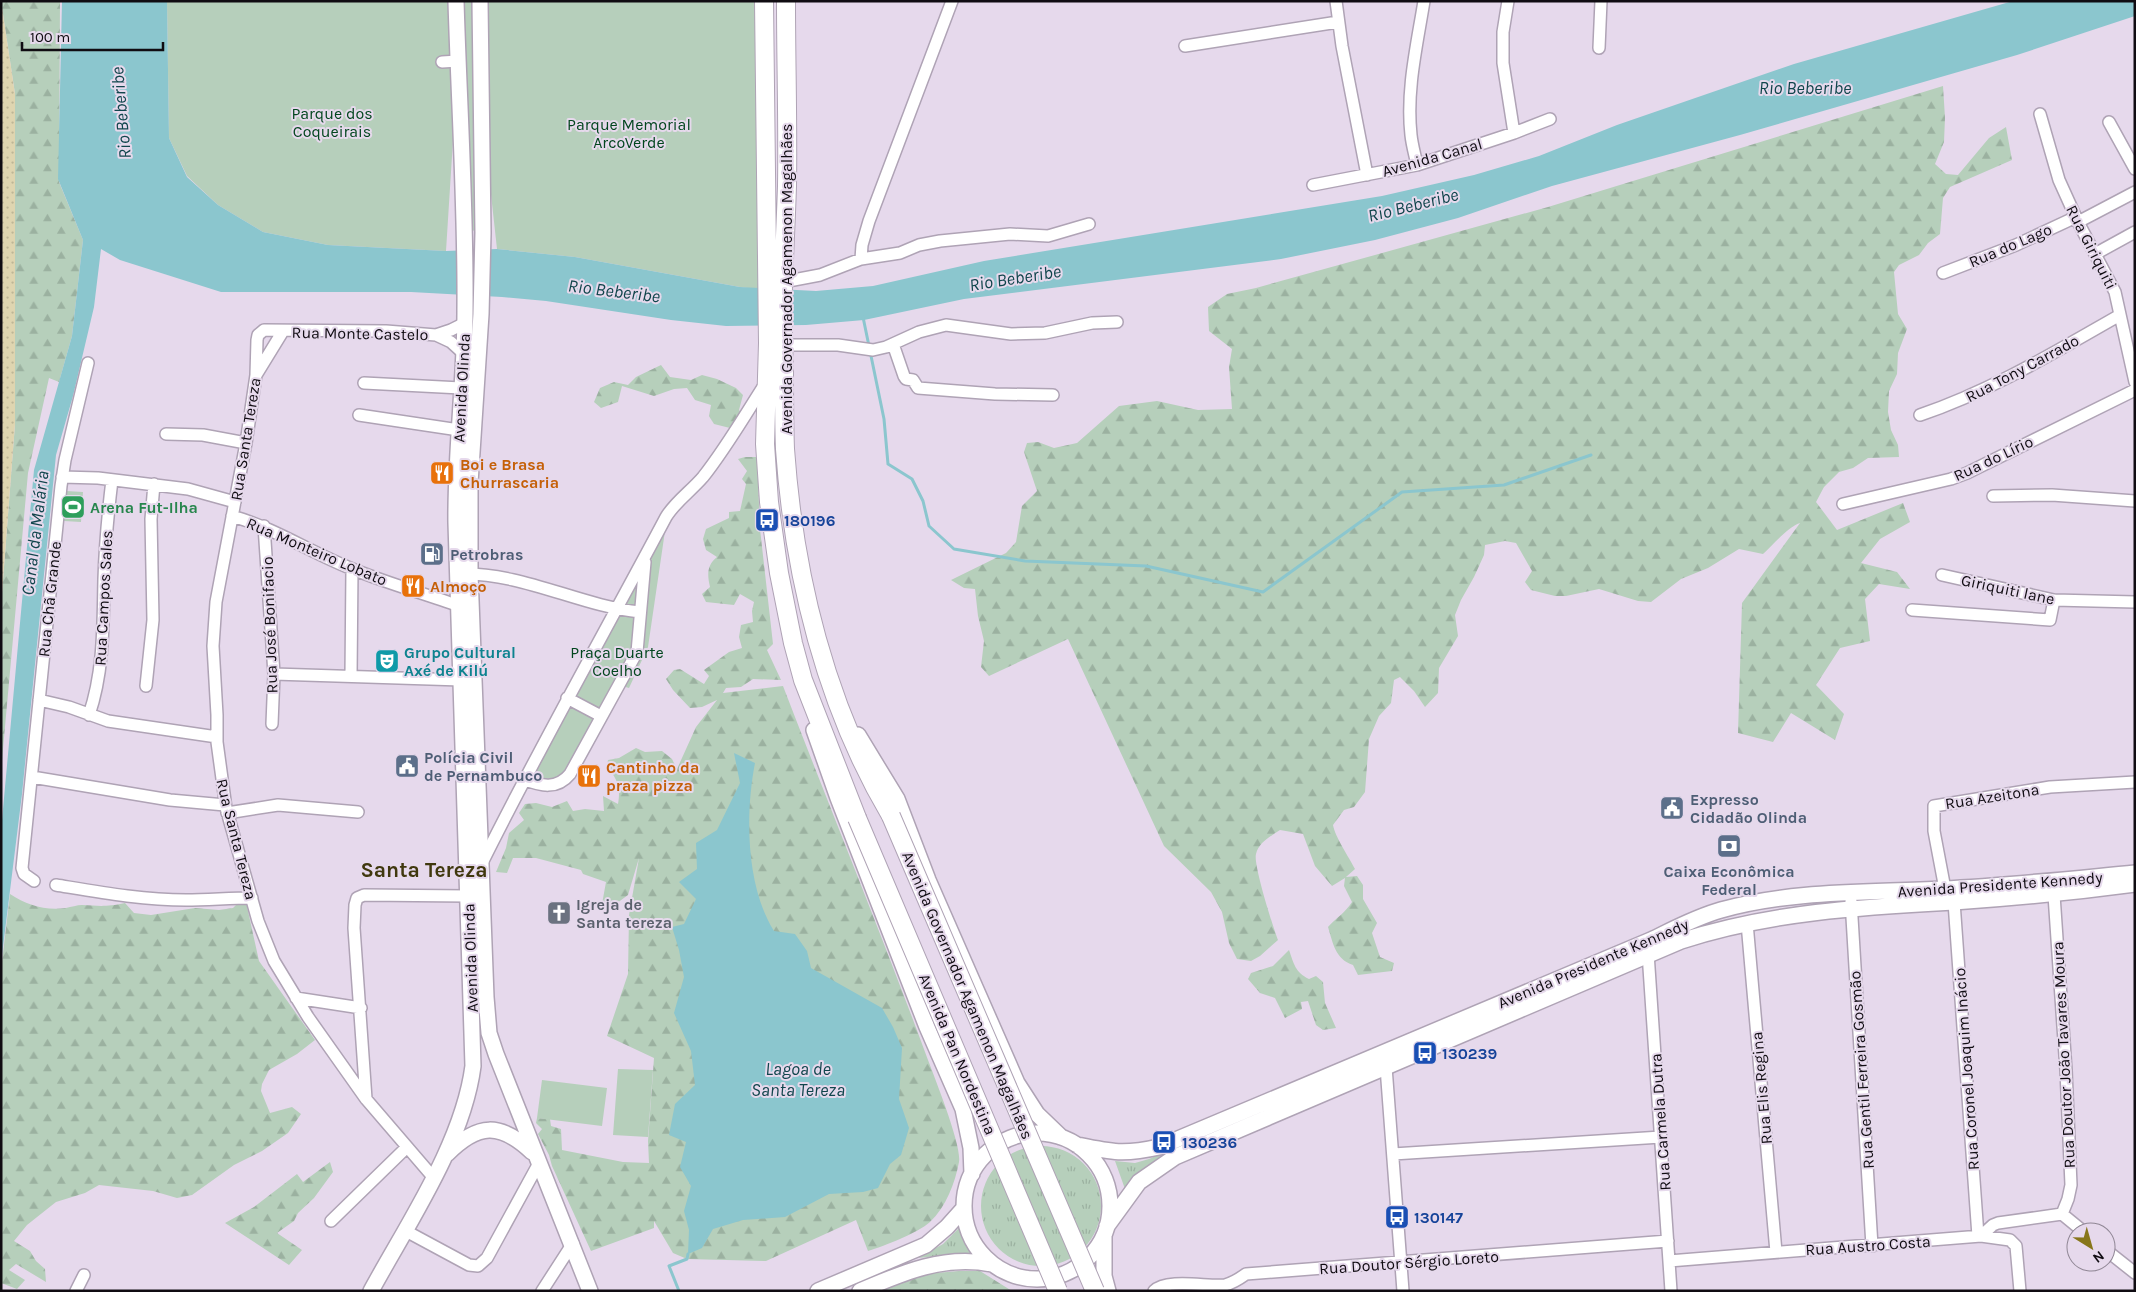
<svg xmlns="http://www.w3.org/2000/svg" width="2136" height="1292" font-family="Karla,sans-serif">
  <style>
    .grass { fill: url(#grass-tufts) }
    .forest { fill: url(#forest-firs) }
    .sand { fill: url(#sand-dots) }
    .park { fill: #b6cfbb }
    .water { fill: #8bc6ce }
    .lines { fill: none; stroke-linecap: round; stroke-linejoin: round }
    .stream { stroke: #8bc6ce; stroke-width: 3 }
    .minor-casing { stroke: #afa3b5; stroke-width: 14 }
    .major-casing { stroke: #afa3b5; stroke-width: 18 }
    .highway-casing { stroke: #afa3b5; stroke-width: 20 }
    .minor { stroke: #fff; stroke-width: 11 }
    .major { stroke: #fff; stroke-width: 15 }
    .highway { stroke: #fff; stroke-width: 18 }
    .highway-bridge-casing { stroke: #afa3b5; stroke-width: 20; stroke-linecap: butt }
    .highway-bridge { stroke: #fff; stroke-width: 18 }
    .labels { text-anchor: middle; stroke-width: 4; stroke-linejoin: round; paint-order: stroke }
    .park-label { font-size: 16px; fill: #02461e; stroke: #e6d9ec }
    .street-label { font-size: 16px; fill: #100c12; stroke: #e6d9ec }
    .food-label { font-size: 16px; font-weight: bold; fill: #c56008; stroke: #e6d9ec; text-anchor: start }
    .leisure-label { font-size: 16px; font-weight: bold; fill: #27864d; stroke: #e6d9ec; text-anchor: start }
    .transit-label { font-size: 16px; font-weight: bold; fill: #164399; stroke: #e6d9ec; text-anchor: start }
    .service-label { font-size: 16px; font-weight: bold; fill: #4e5e75; stroke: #e6d9ec; text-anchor: start }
    .culture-label { font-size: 16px; font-weight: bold; fill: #0d838f; stroke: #e6d9ec; text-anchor: start }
    .worship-label { font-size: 16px; font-weight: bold; fill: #5b616d; stroke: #e6d9ec; text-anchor: start }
    .water-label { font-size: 18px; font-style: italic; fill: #10454c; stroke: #e6d9ec }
    .district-label { font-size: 21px; font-weight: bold; fill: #40380e; stroke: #e6d9ec }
  </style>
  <defs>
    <pattern id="grass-tufts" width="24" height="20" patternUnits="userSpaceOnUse" patternTransform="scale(1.25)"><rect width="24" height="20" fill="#b6cfbb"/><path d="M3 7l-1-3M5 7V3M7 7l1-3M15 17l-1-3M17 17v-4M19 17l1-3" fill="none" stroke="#9bb1a0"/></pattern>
    <pattern id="forest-firs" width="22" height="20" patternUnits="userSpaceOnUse" patternTransform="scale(1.25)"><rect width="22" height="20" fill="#b6cfbb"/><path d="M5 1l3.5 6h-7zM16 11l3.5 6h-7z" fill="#9bb1a0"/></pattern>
    <pattern id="sand-dots" width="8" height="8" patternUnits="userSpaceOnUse" patternTransform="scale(1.25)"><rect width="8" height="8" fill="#dfd5b0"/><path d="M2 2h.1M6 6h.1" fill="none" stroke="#beb696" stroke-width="1.8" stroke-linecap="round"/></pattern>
  </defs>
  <rect width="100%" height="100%" fill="#e6d9ec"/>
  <path class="grass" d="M1288,1100L1125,1189L1115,1161L1135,1163L1149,1159Z
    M981 1206a60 60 0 1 1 120 0a60 60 0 1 1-120 0Z
    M961,1226L966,1244L974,1257L956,1254L918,1258L943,1244Z"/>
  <path class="forest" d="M1,1H60L59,182L83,240L72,336L59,382L49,378L28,473L1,771V606L15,424V94Z
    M1943,86L1945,118L1944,142L1935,164L1946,174L1958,175L1989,138L2006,127L2012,160L1950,187L1943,198L1940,234L1928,243L1919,255L1899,265L1894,272L1898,314L1907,329L1898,353L1897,374L1889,391L1888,412L1891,430L1898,445L1899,457L1868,458L1853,468L1839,472L1824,487L1816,502L1837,530L1903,503L1910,522L1880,539L1861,563L1897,572L1910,589L1879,584L1865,599L1870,641L1840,648L1816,685L1844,714L1835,740L1791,713L1773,742L1738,733L1742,603L1800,523C1788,527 1774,544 1763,554L1739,549L1708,568L1681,579L1651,602L1638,601L1599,589L1566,596H1555L1531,590L1525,582L1532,571L1516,543L1505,541L1485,545L1484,555L1474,577L1461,600L1455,615L1458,636L1439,668L1438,693L1425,707L1414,691L1400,677L1394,680L1391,703L1379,716L1369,739L1365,792L1354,807L1344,810L1333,825C1335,837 1349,857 1355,869L1346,877L1357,876L1363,885V899L1377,923L1372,933L1380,957L1394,963L1392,971L1358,975L1353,965C1335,959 1333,943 1328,927C1336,918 1346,912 1352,902L1344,886L1345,878L1332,886L1315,866L1303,834L1280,830C1270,837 1259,842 1256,854C1253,864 1273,927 1278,940L1260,956L1251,961L1237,959L1229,943L1222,912L1211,892L1164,846L1068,639L989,676L981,667L984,641L978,616L975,589L964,588L951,580L1006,553L1016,542L1022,506L1037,491L1024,452L1027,443L1038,442L1054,448L1077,443L1119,406L1157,401L1198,410L1232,409L1229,367L1232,349L1209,331L1208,307L1227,294L1256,288L1548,207Z
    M661,365L670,377L691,380L702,375L717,379L736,388L743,395L739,410L743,415L734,429L714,424L709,416L711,405L695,400L687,388L674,389L654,396L622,386L618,402L601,408L594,402L600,388L614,382L628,385L636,377Z
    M745,457H757L760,529L773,644L767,650L781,680L753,679L741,687L726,688L723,693L783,686C831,811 882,935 928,1060C935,1079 962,1146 959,1162C955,1183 946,1207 930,1222C918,1233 884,1246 868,1251L856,1220L766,1261L687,1259L673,1253L654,1221V1228L591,1251L552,1166L549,1155L538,1134L542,1129L536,1123L537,1118L550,1119L551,1126L561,1129L562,1150L623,1162L649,1163L648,1141L654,1058L607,1036L628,974L629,915L639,858L628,895L613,906L602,904L606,882L583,874L581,870L536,858H513L507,873L496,872L506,848L509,833L524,820L519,813L525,804L536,803L552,807L567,801L573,811L585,809L604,811L603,796L618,804C621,787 617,779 607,766L608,760L619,758L636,748L645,752L662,751L672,759L677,769L696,727L717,700L702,707L690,708L673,690L666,679L674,670L680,669L704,684L709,676L704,670L729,652L742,648L739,637L741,625L753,622L752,611L754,602L740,594L734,605L706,602L702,594L710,587C707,574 707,565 717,557L706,550L703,539L706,529L729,518V512L740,511L746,484L742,479L747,471L738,459Z
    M10,894C27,905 45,911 66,908C71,907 77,905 82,905C100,906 106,907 125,903L134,913L151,915L195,908L219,910L233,908L239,902H246L259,961L315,1040L297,1054L269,1070L262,1084L261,1091L270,1113L292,1107L301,1114L288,1133L262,1151L234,1165L192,1195L177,1198L153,1191L99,1185L85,1193L56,1202L27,1225L14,1241L30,1251L36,1261L45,1269L46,1282L16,1264L9,1270L25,1280L17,1289L1,1283V970Z
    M1289,950C1294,964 1295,972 1309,979L1316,976L1323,982L1325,1003L1336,1028L1323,1030L1316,1025L1308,1001L1301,1002L1302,1009L1285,1018L1275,998L1260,993L1248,979L1251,973L1273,966Z
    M330,1162L333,1172L314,1198L298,1213L294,1221L277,1233L302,1250L289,1265L225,1223L254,1207L297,1174L303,1182Z
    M960,1271H980L1012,1291H882L922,1274Z"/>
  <path class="sand" d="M1,1L15,94V424L1,606Z"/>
  <path class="park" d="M167,1H456L458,61L446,251L328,245L263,232L218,205L187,176L169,138Z
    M464,1H474L475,230L470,232Z
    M483,1H761L764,290L740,287L575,257L497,249L486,149Z
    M66,491L83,492L81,522L64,521Z
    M665,531L648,647L629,688L619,685L589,729L559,790L529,777Z
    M618,1069L653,1070L648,1137L613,1135Z
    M542,1080L607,1088L602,1126L537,1118Z"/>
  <path class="water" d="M62,1H167L169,138L187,177L218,205L263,232L328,245L446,251L497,249L575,257L740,287L816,291L873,286L984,261L1382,196L1474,175L1539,156L1617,125L1794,64L2013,1H2135V16L2017,55L1740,135L1552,186L1458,218L1375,240L1281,259L964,299L864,320L806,325L726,326L671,320L546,301L502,297L411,292H221L120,260L101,249L94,307L73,396L56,455L22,794L1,963V831L34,470L72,336L83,240L58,179Z
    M734,753L755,763C745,814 746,887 774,931L795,934L807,951L811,968L882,1008L893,1027L902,1048L899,1099L909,1128L901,1155L890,1164L878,1188L863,1192L829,1194L785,1217L743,1220L713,1229L702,1248L688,1254L689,1230L684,1211L691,1186L680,1167L686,1142L669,1135L675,1104L695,1085L691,1051L674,1013L684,977L679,950L672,927L684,924L696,899L679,882L697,869L696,843L717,830L740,783Z"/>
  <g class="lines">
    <path class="stream" d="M863,317L884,419L888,464L912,479L923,501L929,526L954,549L1025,561L1146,566L1263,592L1402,492L1504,485L1591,455
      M679,1291L669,1266L687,1259L688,1254"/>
    <defs>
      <path id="minor" d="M1336,1L1342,46L1367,175
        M1508,1L1503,32V63L1514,133
        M1185,46L1338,22
        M1599,48L1601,1
        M442,62L458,61
        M2040,114L2059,180L2078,222L2115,292L2135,382
        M2109,122L2135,169
        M1417,165C1415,155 1412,145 1411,135C1406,90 1417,45 1424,1
        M1313,185L1417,165L1514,133L1550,119
        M2078,222L2135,192
        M2095,254L2135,232
        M861,259L862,245L869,221L952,1
        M1943,273L2016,245L2076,217
        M783,282L820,275L861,259L900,253L919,245L940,241L1010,234L1048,236L1089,224
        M436,335L451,330L465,323
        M893,344L904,376L906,379L913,380L918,388L995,394L1053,395
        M783,345H838L873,350L886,347L919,332L946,325L1011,334L1045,333L1092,323L1117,322
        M256,375L283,331
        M364,383L461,388
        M359,415L459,430
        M1920,415C1991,391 2055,352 2120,315
        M166,434L203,435L246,443
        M62,477L98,478L188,489L235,502
        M1993,496L2052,495L2135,501
        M1843,504L1951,479L1967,473L2135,390
        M232,516C274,528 310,552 350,568C386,583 423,593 459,606
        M264,526L274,674L272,724
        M462,574C524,573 580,606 640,612
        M1942,575L2054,600L2135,602
        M1912,610L2050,620L2054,600
        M274,674L461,680
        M351,676L352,569
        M146,686L153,620L151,519L154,484
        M567,698L601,716
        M39,700L69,707L108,721L217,737
        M89,715C104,671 103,625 104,579C105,546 108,513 112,480
        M32,777L170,800L225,805
        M523,779C541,786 557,790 570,774L637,652L645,562
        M227,813L278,805L358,812
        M482,863C540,746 605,632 666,517C675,502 691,491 703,477C726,448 745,415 765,384
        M34,881L24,874L22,868L61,486L65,460L88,363
        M56,885C99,892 143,900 186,900C208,900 230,898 252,898
        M1945,889L1934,831V806L2050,787L2135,782
        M2054,895L2066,1070L2071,1185L2068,1199L2062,1214
        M1851,901L1872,1246
        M1954,902L1978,1236
        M1747,923L1776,1252
        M1648,953L1671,1291
        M296,998L361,1008
        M1386,1067L1403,1291
        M366,1099L354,928L355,905L357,898L364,895L468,896
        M1393,1154L1661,1137
        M433,1177L366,1099L308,1017L274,961L258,921L226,808L217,742V715L213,646L216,602L246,443L256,375L257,340L258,335L264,330L386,331L436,335L451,342L463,353
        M2062,1214L2084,1232
        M331,1221L406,1148
        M404,1230L469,1265L478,1266L487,1258L539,1163
        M1981,1236L2010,1240L2016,1246L2020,1291
        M2106,1250L2135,1273
        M1669,1261L1981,1236L1993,1225L1998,1223L2062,1214
        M76,1291L84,1275
        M542,1291L573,1243
        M1154,1291C1167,1278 1208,1287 1225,1285C1233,1283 1239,1279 1246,1274L1668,1241"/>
      <path id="major" d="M480,1L483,233L481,314L470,483V574L486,997L489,1033L496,1054L590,1291
        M814,730L838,798L927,1027L963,1109L971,1148L972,1174
        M858,735L897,799L928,880L1017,1083L1037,1114L1061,1137
        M964 1206a73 73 0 1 1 146 0a73 73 0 1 1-146 0Z
        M1077,1145C1111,1152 1123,1155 1159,1147L1651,940C1674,929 1696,917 1721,910C1792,890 1869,893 1942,889C2007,886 2071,879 2135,873
        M447,1154C478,1123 500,1122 532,1152
        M1107,1226L1139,1182L1175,1157L1681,941C1770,912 1862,907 1954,902C2015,898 2075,892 2135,884
        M1104,1235V1276L1108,1291
        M371,1291C408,1223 463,1143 473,1066L456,523C455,452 465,382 465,311C466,208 459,104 456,1
        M818,1291L926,1245L947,1227L964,1208
        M860,1291C904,1272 943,1255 992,1264"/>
      <path id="highway" d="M764,1L768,343L765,444L769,502L779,573L793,643L803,680L857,818
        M786,1C786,63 788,124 787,186C786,219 784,253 783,286C782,314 783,342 784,370C784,396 784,423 785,449C794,577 826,706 891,816"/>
    </defs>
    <use href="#minor" class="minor-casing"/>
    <use href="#major" class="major-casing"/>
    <use href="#highway" class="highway-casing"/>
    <use href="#minor" class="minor"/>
    <use href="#major" class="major"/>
    <use href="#highway" class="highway"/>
    <defs>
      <path id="highway-bridge" d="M891,816L1095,1291
        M857,818L1058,1291"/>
    </defs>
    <use href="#highway-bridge" class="highway-bridge-casing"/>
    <use href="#highway-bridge" class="highway-bridge"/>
  </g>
  <defs>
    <symbol id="restaurant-square" viewBox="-11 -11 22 22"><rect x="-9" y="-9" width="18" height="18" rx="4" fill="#e8710a" stroke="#e6d9ec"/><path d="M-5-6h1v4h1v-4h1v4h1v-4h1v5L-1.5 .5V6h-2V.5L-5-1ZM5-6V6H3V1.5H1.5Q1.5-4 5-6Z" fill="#fff"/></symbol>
    <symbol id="stadium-square" viewBox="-11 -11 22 22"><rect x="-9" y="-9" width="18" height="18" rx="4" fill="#2e9e5b" stroke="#e6d9ec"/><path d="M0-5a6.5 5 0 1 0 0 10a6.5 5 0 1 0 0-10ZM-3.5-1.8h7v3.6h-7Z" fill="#fff"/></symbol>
    <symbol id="bus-square" viewBox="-11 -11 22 22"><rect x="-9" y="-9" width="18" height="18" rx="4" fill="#1a4fb4" stroke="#e6d9ec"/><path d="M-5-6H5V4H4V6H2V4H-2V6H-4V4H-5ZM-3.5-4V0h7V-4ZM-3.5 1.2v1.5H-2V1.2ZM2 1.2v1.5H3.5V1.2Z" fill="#fff"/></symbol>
    <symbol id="fuel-square" viewBox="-11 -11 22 22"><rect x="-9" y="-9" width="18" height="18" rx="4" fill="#5c6f8a" stroke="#e6d9ec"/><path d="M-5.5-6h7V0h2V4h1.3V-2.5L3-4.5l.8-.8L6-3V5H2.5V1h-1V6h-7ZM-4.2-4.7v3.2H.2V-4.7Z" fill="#fff"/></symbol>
    <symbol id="theatre-square" viewBox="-11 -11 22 22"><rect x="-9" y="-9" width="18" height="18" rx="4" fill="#0f9aa8" stroke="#e6d9ec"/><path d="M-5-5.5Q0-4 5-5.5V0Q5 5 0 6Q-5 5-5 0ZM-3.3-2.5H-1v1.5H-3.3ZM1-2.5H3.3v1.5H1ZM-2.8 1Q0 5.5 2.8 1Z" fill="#fff"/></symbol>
    <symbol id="civic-square" viewBox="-11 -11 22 22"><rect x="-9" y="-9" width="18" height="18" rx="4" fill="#5c6f8a" stroke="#e6d9ec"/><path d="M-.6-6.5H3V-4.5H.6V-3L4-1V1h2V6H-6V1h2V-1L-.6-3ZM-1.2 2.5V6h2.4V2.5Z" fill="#fff"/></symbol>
    <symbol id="bank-square" viewBox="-11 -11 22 22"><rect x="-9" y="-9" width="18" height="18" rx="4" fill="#5c6f8a" stroke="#e6d9ec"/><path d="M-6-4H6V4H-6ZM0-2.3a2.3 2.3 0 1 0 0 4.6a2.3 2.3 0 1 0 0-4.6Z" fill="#fff"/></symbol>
    <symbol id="church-square" viewBox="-11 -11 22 22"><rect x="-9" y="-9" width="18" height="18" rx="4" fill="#6b7280" stroke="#e6d9ec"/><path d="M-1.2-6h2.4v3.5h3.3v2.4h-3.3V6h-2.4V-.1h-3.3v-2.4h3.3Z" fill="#fff"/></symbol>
  </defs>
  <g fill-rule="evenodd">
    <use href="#restaurant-square" x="428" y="459" width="28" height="28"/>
    <use href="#stadium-square" x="59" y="493" width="28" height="28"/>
    <use href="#bus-square" x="753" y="506" width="28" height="28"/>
    <use href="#fuel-square" x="418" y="540" width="28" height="28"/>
    <use href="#restaurant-square" x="399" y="572" width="28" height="28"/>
    <use href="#theatre-square" x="373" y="647" width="28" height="28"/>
    <use href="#civic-square" x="393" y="752" width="28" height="28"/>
    <use href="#restaurant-square" x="575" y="762" width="28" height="28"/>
    <use href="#civic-square" x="1658" y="794" width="28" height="28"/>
    <use href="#bank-square" x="1715" y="832" width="28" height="28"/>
    <use href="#church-square" x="545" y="899" width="28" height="28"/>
    <use href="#bus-square" x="1411" y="1039" width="28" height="28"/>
    <use href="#bus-square" x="1150" y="1128" width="28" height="28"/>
    <use href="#bus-square" x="1383" y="1203" width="28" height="28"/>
  </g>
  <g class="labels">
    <g class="park-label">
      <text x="332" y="119">Parque dos<tspan x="332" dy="18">Coqueirais</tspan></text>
      <text x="629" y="130">Parque Memorial<tspan x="629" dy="18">ArcoVerde</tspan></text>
      <text x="617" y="658">Praça Duarte<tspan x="617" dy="18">Coelho</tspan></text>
    </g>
    <g class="street-label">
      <text transform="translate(1432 157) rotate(-16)" y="6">Avenida Canal</text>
      <text transform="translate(2010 245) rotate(-23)" y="6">Rua do Lago</text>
      <text transform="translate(2092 247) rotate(63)" y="6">Rua Giriquiti</text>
      <text transform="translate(786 279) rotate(-90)" y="6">Avenida Governador Agamenon Magalhães</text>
      <text transform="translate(360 333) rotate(1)" y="6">Rua Monte Castelo</text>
      <text transform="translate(2022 368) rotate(-28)" y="6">Rua Tony Carrado</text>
      <text transform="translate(461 388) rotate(-87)" y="6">Avenida Olinda</text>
      <text transform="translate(245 439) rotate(-81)" y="6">Rua Santa Tereza</text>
      <text transform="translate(1993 458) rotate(-25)" y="6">Rua do Lírio</text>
      <text transform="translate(317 551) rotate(23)" y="6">Rua Monteiro Lobato</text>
      <text transform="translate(2008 589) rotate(12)" y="6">Giriquiti lane</text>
      <text transform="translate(103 598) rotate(-87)" y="6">Rua Campos Sales</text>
      <text transform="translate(49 599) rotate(-84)" y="6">Rua Chã Grande</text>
      <text transform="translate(269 625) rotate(-92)" y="6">Rua José Bonifacio</text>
      <text transform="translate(1992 796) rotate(-9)" y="6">Rua Azeitona</text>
      <text transform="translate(237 839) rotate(76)" y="6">Rua Santa Tereza</text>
      <text transform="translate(2000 884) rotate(-4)" y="6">Avenida Presidente Kennedy</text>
      <text transform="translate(470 958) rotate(-92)" y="6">Avenida Olinda</text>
      <text transform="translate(1593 963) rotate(-23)" y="6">Avenida Presidente Kennedy</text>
      <text transform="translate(968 995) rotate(67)" y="6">Avenida Governador Agamenon Magalhães</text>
      <text transform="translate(958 1054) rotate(67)" y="6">Avenida Pan Nordestina</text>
      <text transform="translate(2063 1055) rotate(-93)" y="6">Rua Doutor João Tavares Moura</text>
      <text transform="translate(1966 1069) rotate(-94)" y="6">Rua Coronel Joaquim Inácio</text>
      <text transform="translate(1861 1070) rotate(-94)" y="6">Rua Gentil Ferreira Gosmão</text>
      <text transform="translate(1761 1088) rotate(-95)" y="6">Rua Elis Regina</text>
      <text transform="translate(1660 1122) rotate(-94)" y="6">Rua Carmela Dutra</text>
      <text transform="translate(1868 1245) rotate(-4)" y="6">Rua Austro Costa</text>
      <text transform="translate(1409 1262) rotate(-4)" y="6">Rua Doutor Sérgio Loreto</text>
    </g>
    <g class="food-label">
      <text x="460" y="470">Boi e Brasa<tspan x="460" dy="18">Churrascaria</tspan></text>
      <text x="430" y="592">Almoço</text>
      <text x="606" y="773">Cantinho da<tspan x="606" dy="18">praza pizza</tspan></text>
    </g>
    <g class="leisure-label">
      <text x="90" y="513">Arena Fut-Ilha</text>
    </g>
    <g class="transit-label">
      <text x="784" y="526">180196</text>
      <text x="1442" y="1059">130239</text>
      <text x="1182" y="1148">130236</text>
      <text x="1414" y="1223">130147</text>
    </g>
    <g class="service-label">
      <text x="450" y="560">Petrobras</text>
      <text x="424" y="763">Polícia Civil<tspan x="424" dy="18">de Pernambuco</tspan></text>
      <text x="1690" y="805">Expresso<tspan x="1690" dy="18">Cidadão Olinda</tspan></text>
      <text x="1729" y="877" text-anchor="middle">Caixa Econômica<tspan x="1729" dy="18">Federal</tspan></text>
    </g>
    <g class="culture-label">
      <text x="404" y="658">Grupo Cultural<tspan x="404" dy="18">Axé de Kilú</tspan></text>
    </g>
    <g class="worship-label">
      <text x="576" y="910">Igreja de<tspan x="576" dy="18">Santa tereza</tspan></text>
    </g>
    <g class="water-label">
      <text x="1805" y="94">Rio Beberibe</text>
      <text transform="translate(121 113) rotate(-95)" y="6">Rio Beberibe</text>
      <text transform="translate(1413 205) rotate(-14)" y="6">Rio Beberibe</text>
      <text transform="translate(1015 278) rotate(-9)" y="6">Rio Beberibe</text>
      <text transform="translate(614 291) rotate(7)" y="6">Rio Beberibe</text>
      <text transform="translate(35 533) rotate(-83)" y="6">Canal da Malária</text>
      <text x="798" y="1075">Lagoa de<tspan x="798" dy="21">Santa Tereza</tspan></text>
    </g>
    <g class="district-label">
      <text x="424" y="877">Santa Tereza</text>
    </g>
  </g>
  <rect width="2136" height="1292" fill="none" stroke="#100c12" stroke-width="5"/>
  <g transform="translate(2091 1247) rotate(143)"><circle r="24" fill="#e6d9ec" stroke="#908795"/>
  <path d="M0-4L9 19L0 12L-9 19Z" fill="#87761a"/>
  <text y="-8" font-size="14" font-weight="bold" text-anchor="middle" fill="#100c12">N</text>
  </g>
  <path d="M22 42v8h141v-8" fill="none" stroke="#100c12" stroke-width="2.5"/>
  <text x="30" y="42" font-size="15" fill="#100c12" stroke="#e6d9ec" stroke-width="4" paint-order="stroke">100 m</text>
</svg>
